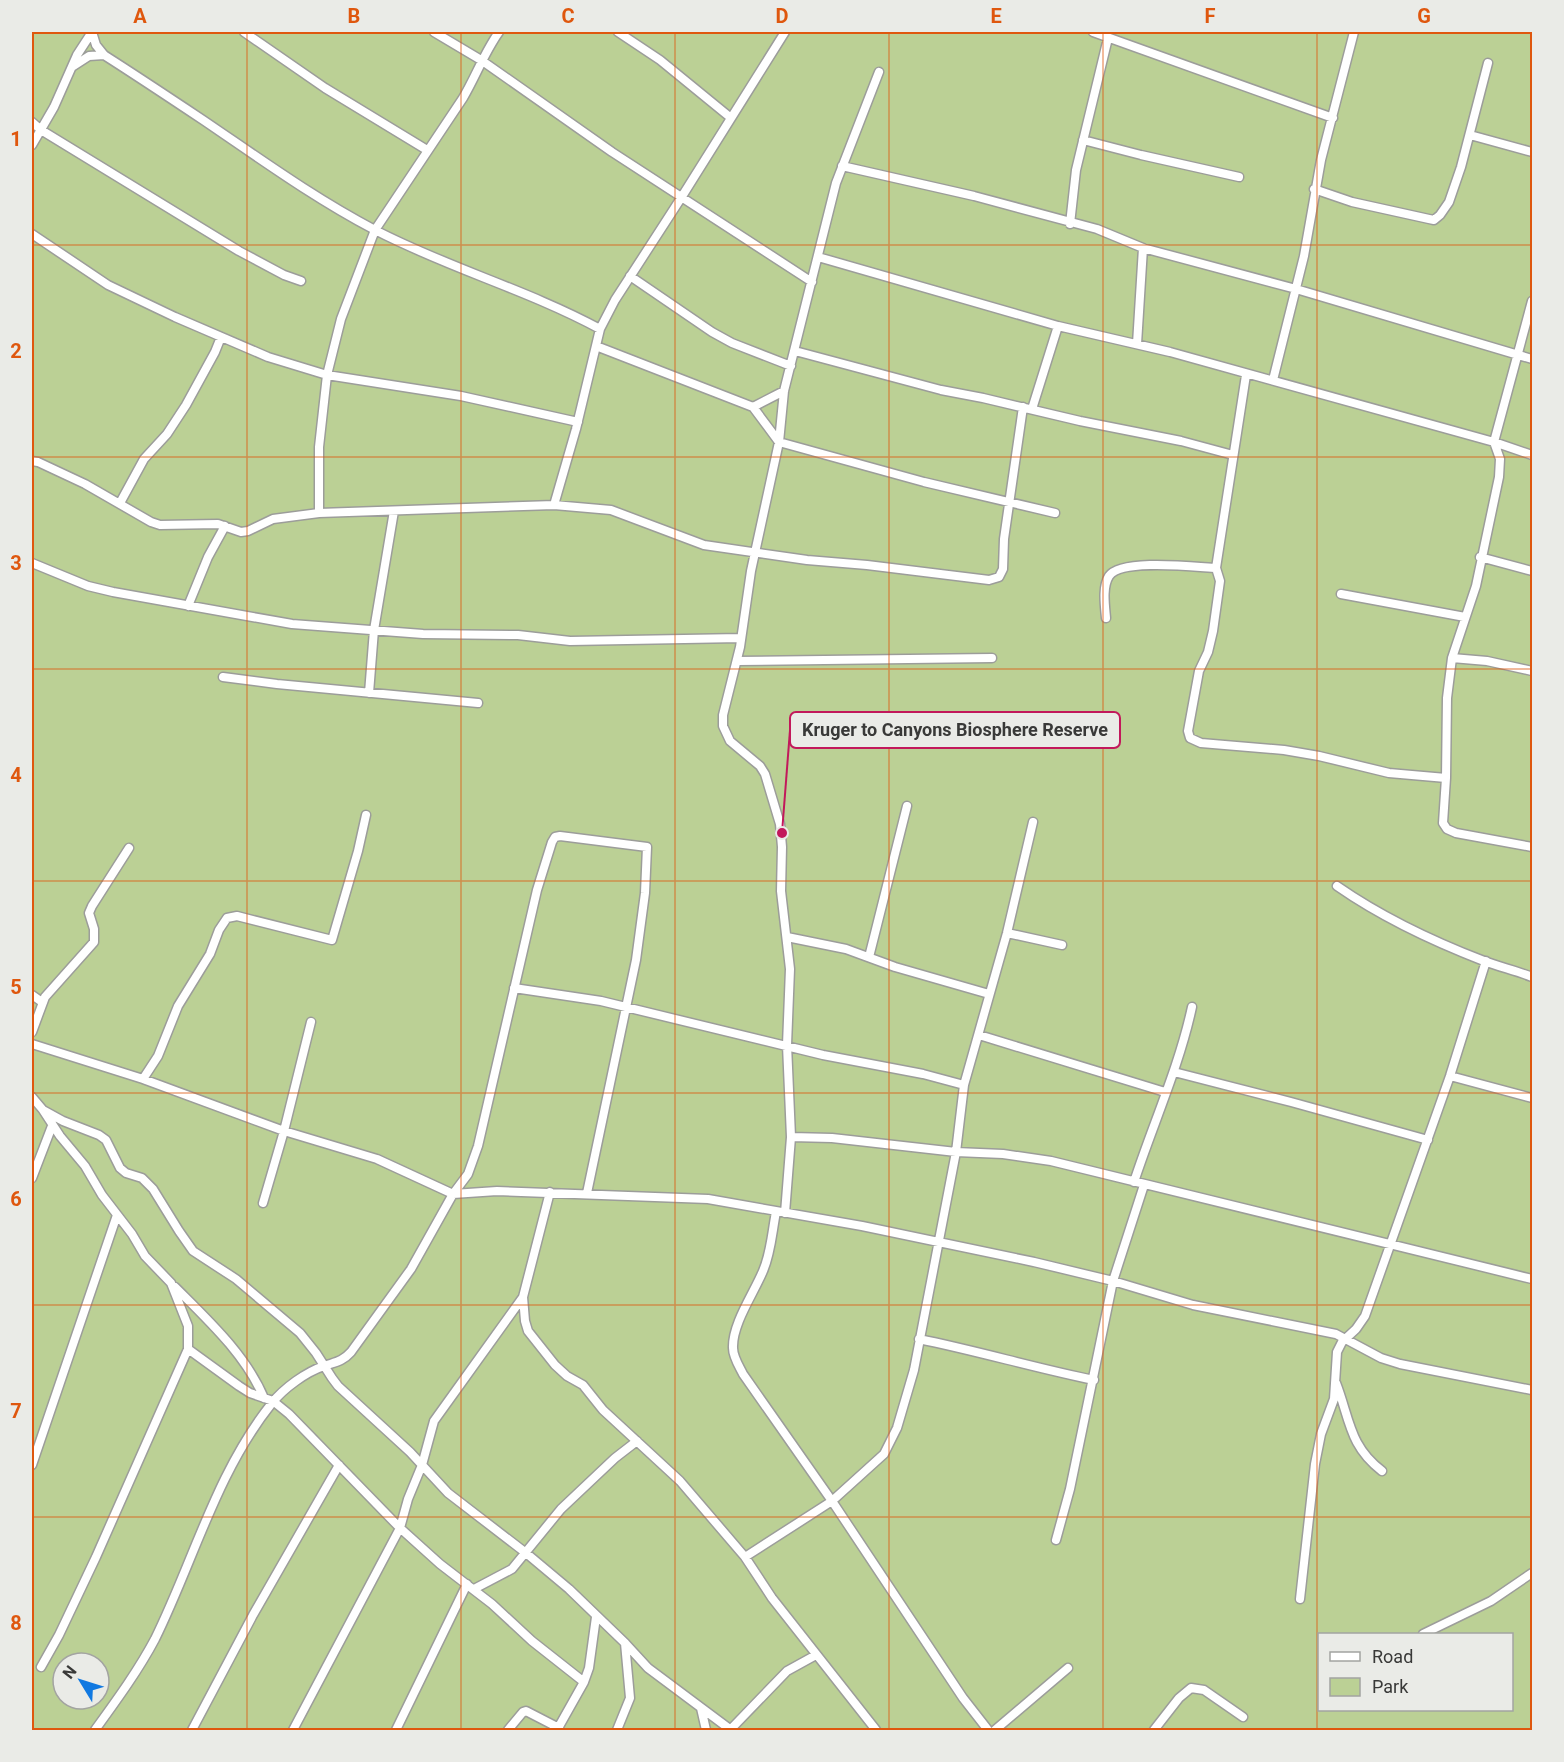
<svg xmlns="http://www.w3.org/2000/svg" width="1564" height="1762" font-family="Roboto,sans-serif">
  <style>
    .green { fill: #bbd095; fill-rule: evenodd }
    .lines { fill: none; stroke-linecap: round; stroke-linejoin: round }
    .minor-casing { stroke: #9c9d9a; stroke-width: 11 }
    .minor { stroke: #fff; stroke-width: 8 }
    .grid { fill: none; stroke: #df570e; stroke-width: 1.5; stroke-opacity: 0.55 }
    .leader { fill: none; stroke: #c2185b; stroke-width: 2 }
    .callout-dot { fill: #c2185b; stroke: #eaebe7; stroke-width: 2 }
    .callout { fill: #eaebe7; stroke: #c2185b; stroke-width: 2 }
    .callout-label { font-size: 18px; text-anchor: middle; font-weight: bold; fill: #393938 }
    .neatline { fill: none; stroke: #df570e; stroke-width: 2 }
    .grid-label { font-size: 20px; text-anchor: middle; font-weight: bold; fill: #df570e }
  </style>
  <rect width="100%" height="100%" fill="#eaebe7"/>
  <path class="green" d="M32,32H1532V1730H32ZM1320,1634H1512V1710H1320ZM63,1663H99V1699H63Z"/>
  <g class="lines">
    <defs>
      <path id="minor" d="M92,32L96,45L104,55C137,76 170,98 203,120C259,158 314,198 375,230C448,268 528,290 600,329
        M244,32L325,88L427,150
        M434,32L481,60L612,152L812,282
        M618,32L660,60L731,118
        M1093,32L1333,118
        M72,67L89,56L104,55
        M32,122L41,130L239,251L284,275L301,281
        M1470,135L1532,152
        M1083,140L1141,155L1239,177
        M32,145L54,107L77,55L92,32
        M842,166L974,196L1097,229L1143,248L1296,289L1532,359
        M1314,189L1352,202L1429,219L1434,220L1440,215L1449,202L1461,167L1488,63
        M1070,224L1076,170L1108,38
        M32,234L108,285L175,317L268,357L327,375L461,396L578,422
        M818,257L1058,326L1170,352L1494,442L1532,455
        M630,276L712,332L732,343L791,366
        M1532,301L1494,442L1500,459L1499,477L1476,586L1452,658L1447,698L1446,778L1443,823L1447,829L1456,833L1532,847
        M1137,344L1143,248
        M596,346L753,407L779,442L924,482L1055,513
        M795,351L941,390L983,398L1080,421L1181,441L1233,455
        M1246,375L1216,568L1220,581L1213,631L1208,652L1199,671L1188,731L1190,738L1201,743L1284,750L1319,756L1389,773L1446,778
        M1273,380L1304,256L1321,160L1354,32
        M753,407L784,391
        M1032,409L1058,326
        M32,461L38,462L85,484L151,522L160,525L218,524L241,532L248,531L273,519L319,513L554,505L611,510L704,545L807,560L867,565L989,580L999,577L1003,569L1004,539L1023,407
        M120,503L144,459L167,434L186,405L215,352L221,337
        M554,505L576,429L600,329L615,300L681,198L785,32
        M319,513V447L327,375L341,319L375,230L463,98C476,76 484,53 499,32
        M1480,557L1532,571
        M32,563L88,586L113,592L292,624L423,634L518,635L570,641L741,638
        M1341,594L1465,617
        M188,606L208,557L225,526
        M1106,618C1105,606 1102,587 1109,576C1121,558 1196,567 1216,568
        M1452,658L1487,661L1532,671
        M737,661L992,658
        M223,677L277,684L478,703
        M369,693L374,630L394,511
        M1337,886C1383,918 1432,941 1484,961C1500,967 1517,971 1532,977
        M1007,933L1062,945
        M787,937L846,949L895,967L989,994
        M869,957L907,806
        M514,988L601,1001L823,1055L923,1074L964,1085
        M32,995L42,1002
        M32,1032L45,997L94,942V929L89,913L92,906L129,848
        M979,1035L1165,1092
        M32,1044L143,1079L284,1131L377,1159L453,1194L497,1191L708,1199L862,1226L1034,1262L1113,1281L1193,1305L1336,1334L1381,1358L1400,1364L1532,1390
        M1174,1072L1291,1102L1428,1140
        M1450,1076L1532,1098
        M143,1079L158,1056L178,1006L210,954L219,930L227,918L237,916L332,940L358,851L366,815
        M32,1097L43,1110L60,1136L85,1166L102,1195L132,1234L145,1256L171,1283L188,1326V1349L96,1557L59,1635L41,1667
        M43,1110L63,1121L99,1135L106,1140L120,1168L126,1173L142,1178L153,1189L179,1231L193,1251L236,1279L300,1333L316,1353L332,1378L338,1386L410,1452L448,1493L526,1553L569,1589L625,1643L648,1668L731,1730
        M791,1137L832,1138L956,1152L1003,1154L1051,1161L1532,1279
        M32,1178L52,1126
        M1134,1182C1153,1124 1179,1067 1192,1007
        M550,1192L523,1297L525,1321L528,1331L555,1365L567,1376L583,1385L603,1410L680,1481L745,1557L772,1598L876,1730
        M263,1203L284,1131L311,1022
        M776,1212C772,1232 771,1253 763,1271C754,1293 732,1324 733,1348C733,1357 739,1366 743,1374L832,1501L963,1698L988,1730
        M785,1213L791,1137L787,1045L790,969L781,891L782,847L780,824L765,774L760,766L730,741L723,726V715L740,647L751,571L779,442L784,391L836,183L879,72
        M175,1287C208,1320 246,1355 264,1398
        M919,1339C978,1351 1035,1368 1094,1380
        M188,1349L239,1386L250,1393L273,1401L289,1414L400,1528L440,1564L492,1604L532,1641L584,1682
        M1336,1383C1350,1419 1349,1446 1382,1471
        M32,1465L117,1215
        M1056,1540L1070,1489L1113,1281L1144,1185
        M745,1557L832,1501L884,1454L897,1428L914,1370L956,1152L964,1085L1007,933L1033,822
        M474,1589L512,1569L561,1509L615,1458L637,1441
        M1300,1599L1315,1464L1321,1434L1334,1399L1337,1352L1342,1342L1356,1329L1365,1316L1450,1076L1486,961
        M1423,1634L1491,1601L1532,1573
        M701,1708L706,1730
        M95,1730C116,1701 138,1671 155,1639C194,1560 216,1473 272,1403C284,1388 306,1372 324,1366C335,1362 342,1362 351,1352L411,1269L453,1194L468,1174L478,1146L537,890L552,842L555,837L560,836L647,847L645,893L636,960L587,1193
        M192,1730L253,1615L339,1465
        M293,1730L400,1528L408,1499L422,1465L434,1421L523,1297
        M396,1730L467,1584
        M508,1730L523,1712L526,1711L559,1728
        M557,1730L584,1682L589,1668L596,1617
        M617,1730L630,1698L625,1643
        M730,1730L787,1671L816,1655
        M995,1730L1068,1668
        M1154,1730L1179,1698L1191,1688L1204,1690L1243,1717"/>
    </defs>
    <use href="#minor" class="minor-casing"/>
    <use href="#minor" class="minor"/>
  </g>
  <path class="grid" d="M247,32V1730M461,32V1730M675,32V1730M889,32V1730M1103,32V1730M1317,32V1730M32,245H1532M32,457H1532M32,669H1532M32,881H1532M32,1093H1532M32,1305H1532M32,1517H1532"/>
  <path class="leader" d="M782 833L790 730"/>
  <circle class="callout-dot" cx="782" cy="833" r="6"/>
  <rect class="callout" x="790" y="712" width="330" height="36" rx="6"/>
  <g class="callout-label">
    <text x="955" y="736">Kruger to Canyons Biosphere Reserve</text>
  </g>
  <rect width="1564" height="1762" fill="none" stroke="#eaebe7" stroke-width="66"/>
  <rect x="1318" y="1633" width="195" height="78" fill="#eaebe7" stroke="#a3a4a1" stroke-width="1.5"/>
  <rect x="1330" y="1652" width="30" height="9" fill="#ffffff" stroke="#a3a4a1" stroke-width="1.5"/>
  <text x="1372" y="1663" font-size="18" fill="#393938">Road</text>
  <rect x="1330" y="1678" width="30" height="18" fill="#bbd095" stroke="#a3a4a1" stroke-width="1.5"/>
  <text x="1372" y="1693" font-size="18" fill="#393938">Park</text>
  <g transform="translate(81 1681) rotate(308)"><circle r="28" fill="#eaebe7" stroke="#a3a4a1" stroke-width="1.5"/>
  <path d="M0-4.5L10 22L0 15L-10 22Z" fill="#1179e1"/>
  <text y="-9" font-size="16" font-weight="bold" text-anchor="middle" fill="#393938">N</text>
  </g>
  <rect x="33" y="33" width="1498" height="1696" class="neatline"/>
  <g class="grid-label">
    <text x="140" y="23">A</text>
    <text x="354" y="23">B</text>
    <text x="568" y="23">C</text>
    <text x="782" y="23">D</text>
    <text x="996" y="23">E</text>
    <text x="1210" y="23">F</text>
    <text x="1424" y="23">G</text>
    <text x="16" y="146">1</text>
    <text x="16" y="358">2</text>
    <text x="16" y="570">3</text>
    <text x="16" y="782">4</text>
    <text x="16" y="994">5</text>
    <text x="16" y="1206">6</text>
    <text x="16" y="1418">7</text>
    <text x="16" y="1630">8</text>
  </g>
</svg>
